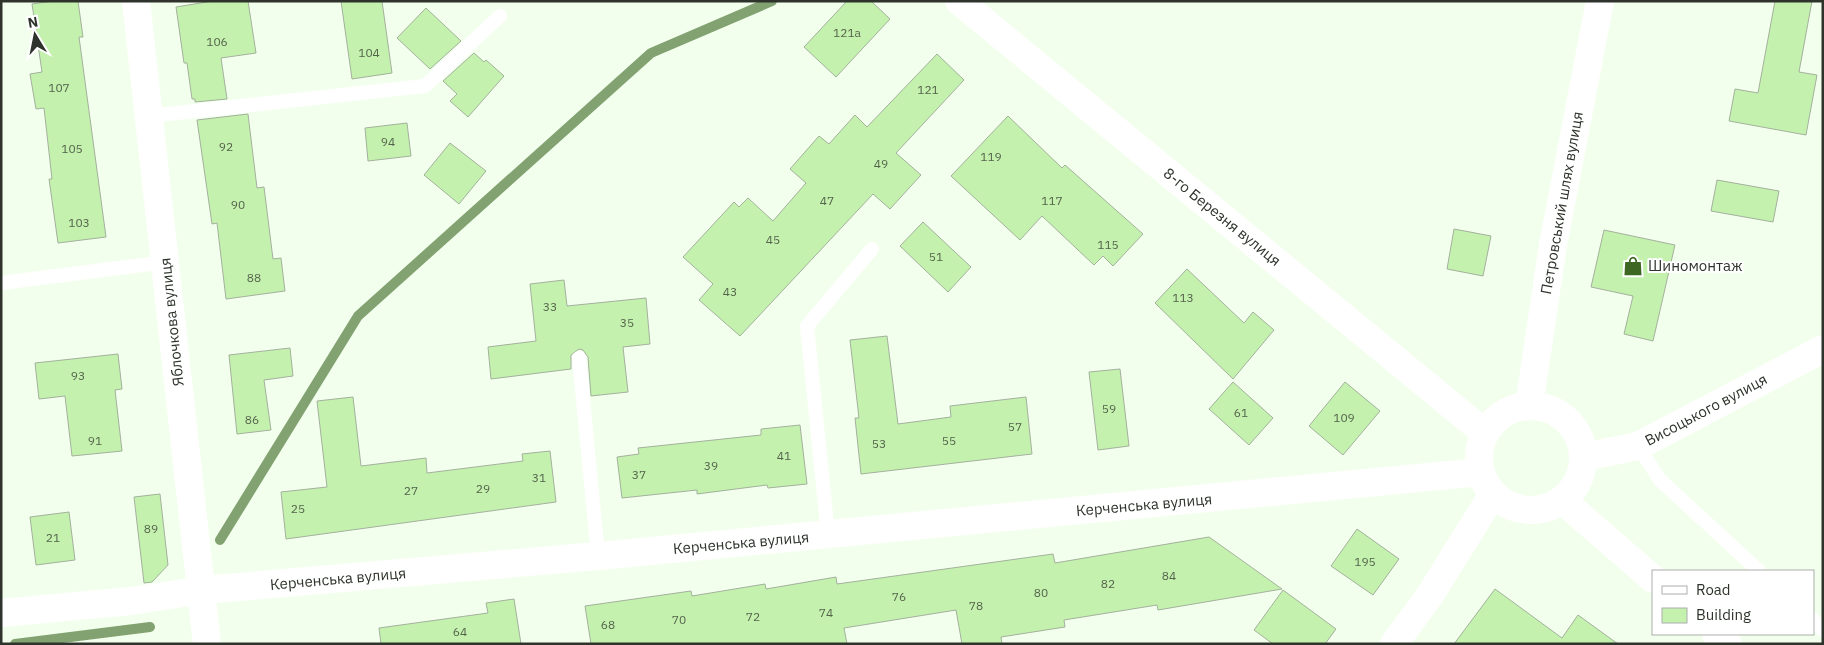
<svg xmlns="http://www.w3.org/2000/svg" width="1824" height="645" font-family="'IBM Plex Sans',sans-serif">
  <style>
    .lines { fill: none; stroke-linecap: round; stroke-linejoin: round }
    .stream { stroke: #82a272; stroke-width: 10 }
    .building { fill: #c4f1ae; stroke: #a3b19d }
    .service { stroke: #fff; stroke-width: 14 }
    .minor { stroke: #fff; stroke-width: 28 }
    .tertiary { stroke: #fff; stroke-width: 28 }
    .labels { text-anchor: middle; stroke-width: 4; stroke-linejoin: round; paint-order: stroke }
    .number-label { font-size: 12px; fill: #54634c }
    .street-label { font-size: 15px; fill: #2e342c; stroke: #fff }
    .poi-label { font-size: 15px; fill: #2e342c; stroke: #fff; text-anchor: start }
  </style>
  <rect width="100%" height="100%" fill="#f3ffed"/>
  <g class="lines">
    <path class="stream" d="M220,540L358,316L651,53L772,1
      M15,644L150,627"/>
  </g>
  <path class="building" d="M53,1H78L83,37H79L106,237L58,243L49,179H52L44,108L36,109L30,74L42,72L32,4Z
    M213,1H248L256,53L221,58L227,99L195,102V99H192L187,63H184L176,7Z
    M341,1H382L392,73L352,79Z
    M847,1H871L890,19L836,77L804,47Z
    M1775,1H1812L1799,72L1817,75L1806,135L1729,121L1735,89L1758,93Z
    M426,8L461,41L430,69L397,38Z
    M474,53L484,62L486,60L504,76L468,117L450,101L457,94L443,81Z
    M937,54L964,80L896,153L921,175L890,209L873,194L740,336L699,300L713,284L683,257L734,202L739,207L748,198L773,221L806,183L790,169L819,136L829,144L855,115L867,127Z
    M248,114L257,188L264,187L273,259L281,258L285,291L226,299L217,223L212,224L197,120Z
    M1008,116L1062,168L1065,165L1143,234L1113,266L1103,256L1094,265L1042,216L1020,240L951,176Z
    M407,123L411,156L368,161L365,128Z
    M450,143L486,171L459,204L424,175Z
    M1717,180L1779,191L1773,222L1711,211Z
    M923,222L971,267L948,292L900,246Z
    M1454,229L1491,236L1483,276L1447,269Z
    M1604,230L1675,245L1653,341L1624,334L1633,296L1591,287Z
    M1187,269L1244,323L1253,312L1274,330L1233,379L1155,303Z
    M564,280L567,306L646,298L650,344L623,347L628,392L591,396L588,357L583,350L579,349L571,355V369L491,379L488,347L536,341L530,284Z
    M887,336L898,424L951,417L950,406L1026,397L1032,454L861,474L855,418H859L850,340Z
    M290,348L293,376L264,380L271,430L237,434L229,355Z
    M118,354L122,389L115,390L122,451L72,456L65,396L39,399L35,363Z
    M1120,369L1129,446L1098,450L1089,372Z
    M1233,382L1273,418L1249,445L1209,409Z
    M1345,382L1380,411L1343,455L1309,426Z
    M353,397L361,466L426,458L427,473L523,461L522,454L550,451L556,502L286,539L281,492L327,487L317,401Z
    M800,425L807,484L768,488L767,485L697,494V490L622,498L617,457L639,454L638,448L761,435V429Z
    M160,494L168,565L152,582L144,583L134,497Z
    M69,512L75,560L36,565L30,517Z
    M1357,529L1399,559L1373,595L1331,566Z
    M1209,537L1282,589L1158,610L1157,605L1064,620L1065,627L1001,637L1002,644H962L956,610L844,628L847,644H591L585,606L691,591L692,596L765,584L766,589L836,577L837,584L1053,554L1055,563Z
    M1495,589L1562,638L1578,615L1618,644H1454Z
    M1283,590L1336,629L1325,644H1273L1254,630Z
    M514,599L521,644H381L379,628L488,613L486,603Z"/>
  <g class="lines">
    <path class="service" d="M149,116L425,86L500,16
      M1,283L166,262
      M579,358L598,556
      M1638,446L1660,480L1759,571
      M828,535L807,326L872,249
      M1813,620L1823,630"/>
    <path class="minor" d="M136,1L207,644
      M959,1L1485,433
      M1584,457L1638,446L1823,349
      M1562,500L1653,579
      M1,613L131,601L203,590L598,556L1481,472
      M1716,634L1728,644"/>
    <path class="tertiary" d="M1529,406L1553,245L1600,1
      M1479 458a52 52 0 1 1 104 0a52 52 0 1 1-104 0Z
      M1394,644L1430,595L1493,494"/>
  </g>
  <defs>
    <symbol id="shop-bare" viewBox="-9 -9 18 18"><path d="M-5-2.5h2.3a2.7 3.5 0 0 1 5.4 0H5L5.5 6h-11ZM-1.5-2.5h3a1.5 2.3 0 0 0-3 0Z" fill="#3c6622" stroke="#fff" stroke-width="2.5" paint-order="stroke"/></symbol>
  </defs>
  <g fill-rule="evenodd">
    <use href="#shop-bare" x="1619" y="252" width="28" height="28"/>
  </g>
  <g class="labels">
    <g class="number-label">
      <text x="847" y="37">121а</text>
      <text x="217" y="46">106</text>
      <text x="369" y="57">104</text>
      <text x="59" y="92">107</text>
      <text x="928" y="94">121</text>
      <text x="388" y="146">94</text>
      <text x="226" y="151">92</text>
      <text x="72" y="153">105</text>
      <text x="991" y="161">119</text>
      <text x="881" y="168">49</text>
      <text x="827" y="205">47</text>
      <text x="1052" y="205">117</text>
      <text x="238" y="209">90</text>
      <text x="79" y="227">103</text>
      <text x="773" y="244">45</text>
      <text x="1108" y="249">115</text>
      <text x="936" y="261">51</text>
      <text x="254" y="282">88</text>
      <text x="730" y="296">43</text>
      <text x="1183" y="302">113</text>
      <text x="550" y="311">33</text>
      <text x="627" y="327">35</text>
      <text x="78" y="380">93</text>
      <text x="1109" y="413">59</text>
      <text x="1241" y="417">61</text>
      <text x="1344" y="422">109</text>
      <text x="252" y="424">86</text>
      <text x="1015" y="431">57</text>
      <text x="95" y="445">91</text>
      <text x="949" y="445">55</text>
      <text x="879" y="448">53</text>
      <text x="784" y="460">41</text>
      <text x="711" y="470">39</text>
      <text x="639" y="479">37</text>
      <text x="539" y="482">31</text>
      <text x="483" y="493">29</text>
      <text x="411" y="495">27</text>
      <text x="298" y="513">25</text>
      <text x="151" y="533">89</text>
      <text x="53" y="542">21</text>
      <text x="1365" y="566">195</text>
      <text x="1169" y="580">84</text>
      <text x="1108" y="588">82</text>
      <text x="1041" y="597">80</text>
      <text x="899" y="601">76</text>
      <text x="976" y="610">78</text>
      <text x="826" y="617">74</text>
      <text x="753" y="621">72</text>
      <text x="679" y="624">70</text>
      <text x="608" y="629">68</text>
      <text x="460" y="636">64</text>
    </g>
    <g class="street-label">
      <text transform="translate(1562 203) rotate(-80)" y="5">Петровський шлях вулиця</text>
      <text transform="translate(1222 217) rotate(39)" y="5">8-го Березня вулиця</text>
      <text transform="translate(172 322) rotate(-96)" y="5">Яблочкова вулиця</text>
      <text transform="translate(1706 410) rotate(-28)" y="5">Висоцького вулиця</text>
      <text transform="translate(1144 505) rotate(-5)" y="5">Керченська вулиця</text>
      <text transform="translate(741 543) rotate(-5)" y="5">Керченська вулиця</text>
      <text transform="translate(338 579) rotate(-5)" y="5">Керченська вулиця</text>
    </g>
    <g class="poi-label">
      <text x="1648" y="271">Шиномонтаж</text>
    </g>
  </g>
  <rect width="1824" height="645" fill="none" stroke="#2e342c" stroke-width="5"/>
  <rect x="1652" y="570" width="162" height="65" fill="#ffffff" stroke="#abaeab"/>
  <rect x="1662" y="586" width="25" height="8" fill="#ffffff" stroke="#abaeab"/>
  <text x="1696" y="595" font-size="15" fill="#2e342c">Road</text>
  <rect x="1662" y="608" width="25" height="15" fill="#c4f1ae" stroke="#abaeab"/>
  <text x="1696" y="620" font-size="15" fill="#2e342c">Building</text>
  <g transform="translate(35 35) rotate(350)" stroke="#ffffff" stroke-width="4" paint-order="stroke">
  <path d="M0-4L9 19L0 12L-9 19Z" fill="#2e342c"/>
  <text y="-8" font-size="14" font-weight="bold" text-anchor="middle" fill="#2e342c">N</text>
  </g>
</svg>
